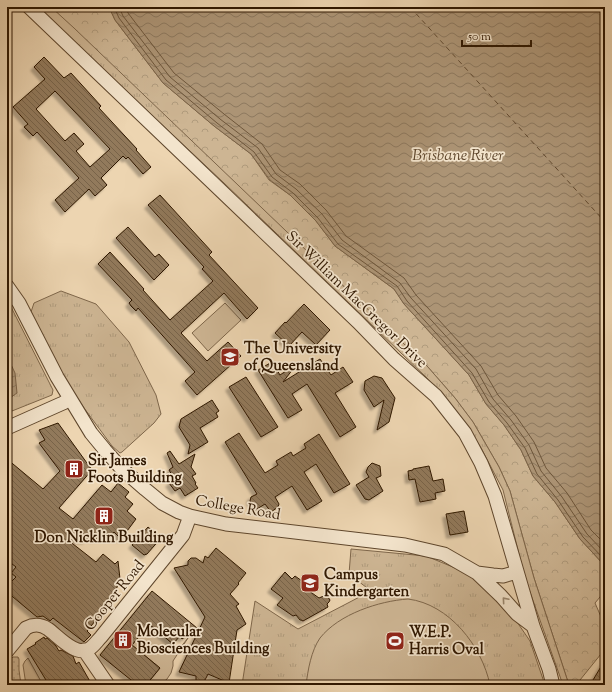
<svg xmlns="http://www.w3.org/2000/svg" width="612" height="692" font-family="'Sorts Mill Goudy',serif">
  <style>
    .grass { fill: url(#grass-dots); stroke: #7e664a }
    .forest { fill: url(#forest-crowns); stroke: #7e664a }
    .park { fill: url(#park-tufts); stroke: #7e664a }
    .garden { fill: #cdb593; stroke: #7e664a }
    .water { fill: url(#water-waves); stroke: #7a6246 }
    .lines { fill: none; stroke-linecap: round; stroke-linejoin: round }
    .shore { stroke: #6e563a; stroke-width: 1 }
    .ferry { stroke: #61492f; stroke-width: 1; stroke-dasharray: 5 4; stroke-linecap: butt }
    .building { fill: url(#building-back-hatch); stroke: #2f1700; fill-rule: evenodd; filter: url(#shadow) }
    .minor-casing { stroke: #5e462c; stroke-width: 15 }
    .minor { stroke: #f3e4cc; stroke-width: 13 }
    .oneway { stroke: #9b8870 }
    .labels { text-anchor: middle; stroke-width: 3.5; stroke-linejoin: round; paint-order: stroke }
    .street-label { font-size: 15px; fill: #2f1700; stroke: #f3e4cc }
    .poi-label { font-size: 15px; font-weight: bold; fill: #2f1700; stroke: #f3e4cc; text-anchor: start }
    .water-label { font-size: 16px; font-style: italic; fill: #61492f; stroke: #f3e4cc }
  </style>
  <defs>
    <pattern id="grass-dots" width="8" height="8" patternUnits="userSpaceOnUse"><rect width="8" height="8" fill="#cdb593"/><path d="M2 2h.1M6 6h.1" fill="none" stroke="#b09b7d" stroke-width="1.8" stroke-linecap="round"/></pattern>
    <pattern id="forest-crowns" width="20" height="18" patternUnits="userSpaceOnUse"><rect width="20" height="18" fill="#cdb593"/><path d="M2 6a3 3 0 1 1 6 0M12 15a3 3 0 1 1 6 0" fill="none" stroke="#b09b7d"/></pattern>
    <pattern id="park-tufts" width="24" height="20" patternUnits="userSpaceOnUse"><rect width="24" height="20" fill="#cdb593"/><path d="M3 7l-1-3M5 7V3M7 7l1-3M15 17l-1-3M17 17v-4M19 17l1-3" fill="none" stroke="#b09b7d"/></pattern>
    <pattern id="water-waves" width="16" height="10" patternUnits="userSpaceOnUse"><rect width="16" height="10" fill="#ac9475"/><path d="M0 5q4-4 8 0t8 0" fill="none" stroke="#8c785e"/></pattern>
    <pattern id="building-back-hatch" width="6" height="6" patternUnits="userSpaceOnUse"><rect width="6" height="6" fill="#927a5c"/><path d="M-1 5l2 2M0 0l6 6M5-1l2 2" fill="none" stroke="#78634a"/></pattern>
    <filter id="shadow"><feDropShadow dx="-3.5" dy="3.5" stdDeviation="1" flood-color="#0004"/></filter>
  </defs>
  <rect width="100%" height="100%" fill="#edd5b1"/>
  <filter id="stains"><feTurbulence type="fractalNoise" baseFrequency=".005" numOctaves="4"/><feColorMatrix values="0 0 0 0 .2 0 0 0 0 .09 0 0 0 0 .02 0 0 0 .5 -.17"/></filter>
  <radialGradient id="worn" r=".72"><stop offset=".6" stop-color="#630" stop-opacity="0"/><stop offset="1" stop-color="#630" stop-opacity=".3"/></radialGradient>
  <path class="grass" d="M13,657H18L19,659V670L21,685H7V663Z"/>
  <path class="forest" d="M51,7H109L115,20L163,83L214,126L251,154L269,180L290,195L316,221L335,246L394,289L404,304L469,375L486,404L504,425L521,450L533,476L555,502L580,539L605,566V591L595,603L605,626V649L576,685H569L534,578L510,491L499,467L473,422L455,398L427,366Z"/>
  <path class="park" d="M37,7H51L74,28L427,366L455,398L473,422L499,467L510,491L534,578L569,685H563L525,578L503,490L480,446L455,410L427,378L224,183Z
    M61,291L96,304L129,342L156,395L161,414L154,423L122,452L120,453L112,446L84,408L65,379L31,312L34,303Z
    M7,299L53,390L52,395L7,413Z
    M351,549L426,556L465,572L504,603L530,641L545,685H242L255,601L298,629L371,591L349,574Z"/>
  <path class="garden" d="M225,303L241,320L208,351L192,333Z
    M408,599C449,604 482,646 490,685H306C308,670 311,651 320,638C339,614 379,601 408,599Z
    M149,624L179,649L188,638L173,661V666L171,673L167,679L160,685L155,683L154,685L151,684L152,682L150,680L160,668L132,645Z
    M28,658L43,685H26L23,665L25,661Z"/>
  <path class="water" d="M109,7H605V566L580,539L555,502L533,476L521,450L504,425L486,404L469,375L404,304L394,289L335,246L316,221L290,195L270,180L251,154L214,126L163,83L115,20Z
    M7,356L15,373L17,393L7,400Z"/>
  <g class="lines">
    <path class="shore" d="M114,7L119,18L166,80L217,123L254,152L272,177L293,193L318,218L338,244L397,286L407,301L472,373L489,402L507,423L525,448L537,474L558,500L583,537L605,560
      M119,7L123,16L170,77L220,119L258,148L276,174L296,189L322,214L342,240L400,283L411,298L476,369L493,399L511,420L529,445L541,471L562,497L587,534L605,553
      M126,7L128,13L174,73L224,114L262,144L280,170L300,184L326,210L346,236L404,278L416,295L481,366L498,395L516,416L534,442L546,468L567,493L591,530L605,544"/>
    <path class="ferry" d="M410,7L605,222"/>
  </g>
  <path class="building" d="M44,57L64,78L71,73L101,106L99,108L137,149L136,150L151,167L143,174L128,157L126,159L123,156L101,178L107,185L95,196L89,189L65,212L55,200L79,178L37,132L33,136L24,127L28,124L13,107L45,79L34,67ZM55,91L110,149L90,167L76,151L84,144L74,133L65,141L36,109Z
    M160,195L212,252L209,255L258,308L247,319L224,293L181,333L207,361L228,342L241,356L197,395L185,381L195,372L138,308L136,311L131,306L129,303L132,300L98,264L110,252L144,289L143,290L170,320L213,281L202,269L204,267L148,205Z
    M128,227L155,257L159,254L169,265L154,280L116,238Z
    M304,304L330,330L316,345L302,332L289,346L275,333L285,322L286,323Z
    M320,359L331,375L343,367L353,382L335,393L356,427L340,437L307,384L292,394L302,410L288,418L258,370L272,362L280,375L292,367L293,369L283,382Z
    M374,376L382,378L395,398L389,422L377,430L384,400L374,407L364,390L365,381Z
    M246,377L278,427L261,437L229,387Z
    M212,400L219,411L216,413L218,417L200,428L208,442L188,454L190,445L179,427L181,419Z
    M58,423L92,470L59,508L73,519L102,485L111,492L118,483L129,492L125,497L133,504L127,511L136,519L121,539L114,532L109,538H106L101,534L98,538L93,539L90,536L86,540H68L96,562L103,554L115,564L118,561L120,579L116,590L105,602L108,605L87,631L91,635L84,642L53,618L50,621L43,616L37,617L7,592V586L16,577L11,573L16,567L7,560V459L43,489L60,471L39,443L45,440L39,430Z
    M239,433L265,473L278,465L276,461L291,452L293,456L306,448L304,444L319,434L350,484L334,493L316,464L304,472L322,501L307,510L292,486L275,497L279,504L278,507L271,512L265,504L257,509L255,508L250,501L251,497L257,494L225,442Z
    M170,451L179,464L195,454L191,467L196,474L192,476L196,483L195,484L198,488L185,496L180,488L175,491L169,483L173,481L170,476L172,475L169,470L173,467L167,453Z
    M372,463L380,466L381,476L376,478L383,491L369,500L365,499L356,485L369,477L366,472L368,467Z
    M429,466L433,481L443,479L445,491L435,493L436,499L420,502L415,479L409,480L408,471L413,470V469Z
    M464,511L468,532L450,535L446,514Z
    M148,527L161,538L147,554L144,555L132,545Z
    M216,548L246,573L238,583L239,584L230,594L239,604L236,606L246,624L237,630L229,683L208,674L205,680L201,682H198L196,680V676L179,672L205,617L174,568L188,565V561L191,558H196L203,563L205,556L208,558Z
    M285,572L292,579L295,576L302,581L304,584L305,588L319,598L326,595L328,597L330,600L329,602L327,604L328,607L303,621L301,620H300L296,615L293,616L277,605L283,598L271,589Z
    M152,591L197,628L182,639L180,636L173,644L149,624L132,645L160,668L146,685H144L138,681L136,684L100,655Z
    M44,637L45,639L47,638L56,646L59,651L61,650L73,656L76,664L79,662L92,685H49L27,649L36,644L35,643Z
    M605,660V685H590Z"/>
  <g class="lines">
    <defs>
      <path id="minor" d="M29,7L358,322L394,359L436,396L465,433L481,463L495,496L533,626L549,669L553,685
        M7,286L19,303L57,377L91,433L105,450L121,468L145,489L162,503L179,512L190,516L226,524L405,545L444,554L477,573L493,575L503,576L517,572
        M7,428L63,403L70,399
        M477,573L501,596L517,614L533,626
        M84,650L108,685
        M7,651L26,628C34,624 40,624 48,629C58,636 76,657 89,649C94,646 97,641 101,637L183,535L190,516"/>
    </defs>
    <use href="#minor" class="minor-casing"/>
    <use href="#minor" class="minor"/>
  </g>
  <defs><path id="oneway-chevron" d="M-2-3.5L2.5 0L-2 3.5" fill="none" stroke-width="1.6" stroke-linecap="round" stroke-linejoin="round"/></defs>
  <use class="oneway" href="#oneway-chevron" transform="translate(505 600) rotate(-131)"/>
  <defs>
    <symbol id="university-square" viewBox="-11 -11 22 22"><rect x="-9" y="-9" width="18" height="18" rx="4" fill="#8f2418" stroke="#f3e4cc"/><path d="M0-5L7-2L0 1L-7-2ZM-4 1L0 2.5L4 1V4Q0 6-4 4Z" fill="#fff"/></symbol>
    <symbol id="building-square" viewBox="-11 -11 22 22"><rect x="-9" y="-9" width="18" height="18" rx="4" fill="#8f2418" stroke="#f3e4cc"/><path d="M-4-6H4V6H1V3H-1V6H-4ZM-2.5-4.3h1.7v1.8h-1.7ZM.8-4.3h1.7v1.8H.8ZM-2.5-1h1.7V.8h-1.7ZM.8-1h1.7V.8H.8Z" fill="#fff"/></symbol>
    <symbol id="school-square" viewBox="-11 -11 22 22"><rect x="-9" y="-9" width="18" height="18" rx="4" fill="#8f2418" stroke="#f3e4cc"/><path d="M0-5L7-2L0 1L-7-2ZM-4 1L0 2.5L4 1V4Q0 6-4 4Z" fill="#fff"/></symbol>
    <symbol id="stadium-square" viewBox="-11 -11 22 22"><rect x="-9" y="-9" width="18" height="18" rx="4" fill="#8f2418" stroke="#f3e4cc"/><path d="M0-5a6.5 5 0 1 0 0 10a6.5 5 0 1 0 0-10ZM-3.5-1.8h7v3.6h-7Z" fill="#fff"/></symbol>
  </defs>
  <g fill-rule="evenodd">
    <use href="#university-square" x="219" y="346" width="22" height="22"/>
    <use href="#building-square" x="63" y="458" width="22" height="22"/>
    <use href="#building-square" x="93" y="505" width="22" height="22"/>
    <use href="#school-square" x="299" y="572" width="22" height="22"/>
    <use href="#building-square" x="112" y="629" width="22" height="22"/>
    <use href="#stadium-square" x="384" y="630" width="22" height="22"/>
  </g>
  <g class="labels">
    <g class="street-label">
      <text transform="translate(357 299) rotate(44)" y="5">Sir William MacGregor Drive</text>
      <text transform="translate(238 507) rotate(10)" y="5">College Road</text>
      <text transform="translate(114 595) rotate(-51)" y="5">Cooper Road</text>
    </g>
    <g class="poi-label">
      <text x="244" y="353">The University<tspan x="244" dy="17">of Queensland</tspan></text>
      <text x="88" y="465">Sir James<tspan x="88" dy="17">Foots Building</tspan></text>
      <text x="104" y="542" text-anchor="middle">Don Nicklin Building</text>
      <text x="324" y="579">Campus<tspan x="324" dy="17">Kindergarten</tspan></text>
      <text x="137" y="636">Molecular<tspan x="137" dy="17">Biosciences Building</tspan></text>
      <text x="409" y="637">W.E.P.<tspan x="409" dy="17">Harris Oval</tspan></text>
    </g>
    <g class="water-label">
      <text x="458" y="160">Brisbane River</text>
    </g>
  </g>
  <rect width="612" height="692" fill="none" stroke="#edd5b1" stroke-width="24"/>
  <rect x="8" y="8" width="596" height="676" fill="none" stroke="#2f1700" stroke-width="2"/>
  <rect x="12" y="12" width="588" height="668" fill="none" stroke="#2f1700"/>
  <path d="M462 40v6h69v-6" fill="none" stroke="#2f1700" stroke-width="2"/>
  <text x="468" y="40" font-size="12" fill="#2f1700" stroke="#f3e4cc" stroke-width="3" paint-order="stroke">50 m</text>
  <rect width="100%" height="100%" filter="url(#stains)"/>
  <rect width="100%" height="100%" fill="url(#worn)"/>
</svg>
